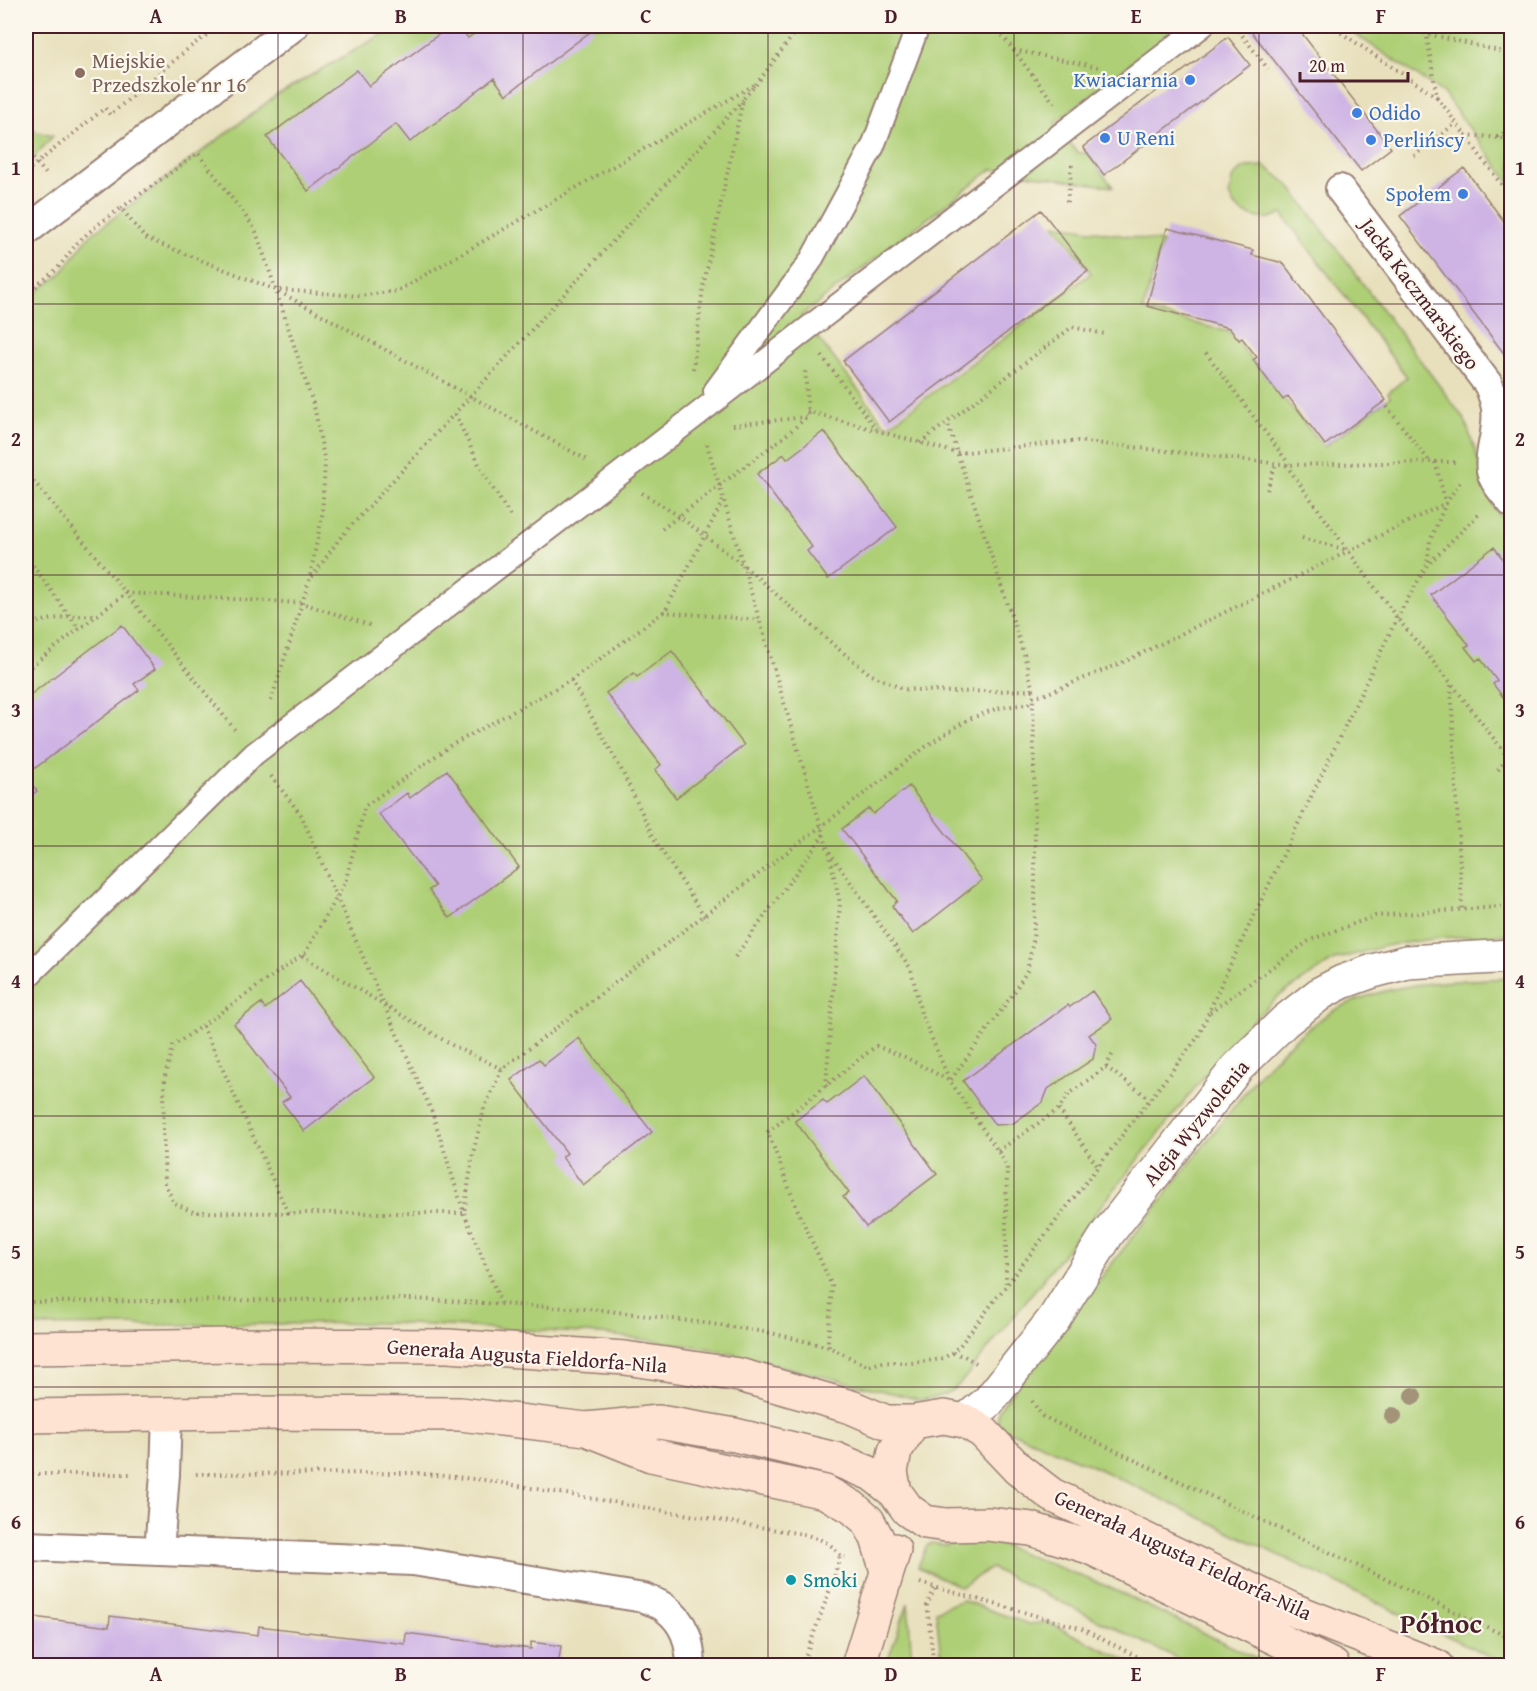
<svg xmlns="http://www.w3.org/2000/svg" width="1537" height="1691" font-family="'Gentium Book Plus',serif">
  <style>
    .green { fill: #aecf76; stroke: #7c7750; stroke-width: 1.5 }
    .building { fill: #ceb3e5 }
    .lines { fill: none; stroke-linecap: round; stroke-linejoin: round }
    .pedestrian-casing { stroke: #998074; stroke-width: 26 }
    .minor-casing { stroke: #998074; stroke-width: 32 }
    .tertiary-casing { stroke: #998074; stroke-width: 36 }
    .secondary-casing { stroke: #998074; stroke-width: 36 }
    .path { stroke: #998074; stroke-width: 4; stroke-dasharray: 1.5 4.5; stroke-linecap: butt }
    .pedestrian { stroke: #fff; stroke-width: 22 }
    .minor { stroke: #fff; stroke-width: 28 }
    .tertiary { stroke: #fff; stroke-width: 33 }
    .secondary { stroke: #fee3d2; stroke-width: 33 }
    .tree { fill: #a29379 }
    .grid { fill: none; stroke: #4a1f2b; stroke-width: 1.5; stroke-opacity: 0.55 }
    .education-dot { fill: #8d6e63; stroke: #fbf7ec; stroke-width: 2 }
    .shop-dot { fill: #3f7fe0; stroke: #fbf7ec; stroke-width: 2 }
    .culture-dot { fill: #0f9aa8; stroke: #fbf7ec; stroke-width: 2 }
    .labels { text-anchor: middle; stroke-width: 4.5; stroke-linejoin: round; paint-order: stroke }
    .education-label { font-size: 21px; fill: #785e54; stroke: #fbf7ec; text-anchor: start }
    .shop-label { font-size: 21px; fill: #366cbe; stroke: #fbf7ec; text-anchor: start }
    .street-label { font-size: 21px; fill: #4a1f2b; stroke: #fbf7ec }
    .culture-label { font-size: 21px; fill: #0d838f; stroke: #fbf7ec; text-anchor: start }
    .district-label { font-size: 27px; font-weight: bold; fill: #4a1f2b; stroke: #fbf7ec }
    .neatline { fill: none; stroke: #4a1f2b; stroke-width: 2 }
    .grid-label { font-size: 20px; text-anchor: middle; font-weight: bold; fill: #4a1f2b }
  </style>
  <rect width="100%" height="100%" fill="#fbf7ec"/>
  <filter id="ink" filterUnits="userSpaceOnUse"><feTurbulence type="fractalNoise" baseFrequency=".0167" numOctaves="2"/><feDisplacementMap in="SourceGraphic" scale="12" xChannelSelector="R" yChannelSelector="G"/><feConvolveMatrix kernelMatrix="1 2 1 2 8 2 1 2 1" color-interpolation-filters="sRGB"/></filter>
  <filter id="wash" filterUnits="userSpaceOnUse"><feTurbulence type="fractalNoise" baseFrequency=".008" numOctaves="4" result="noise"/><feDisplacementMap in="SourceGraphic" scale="24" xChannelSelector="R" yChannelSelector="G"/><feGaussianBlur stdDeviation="1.35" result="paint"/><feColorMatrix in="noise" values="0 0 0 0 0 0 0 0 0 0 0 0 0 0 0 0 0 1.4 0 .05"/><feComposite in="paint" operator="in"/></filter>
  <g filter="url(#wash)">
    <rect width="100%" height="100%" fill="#e8e0bc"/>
    <path class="green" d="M397,26H1179L1055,123L1078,153H1087L1113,187L992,169L801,316L887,427L1091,273L1055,224L1162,242L1143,310L1229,332L1324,447L1390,397L1388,393L1407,377L1282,214L1266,219L1254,217L1242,212L1234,205L1229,195L1232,179L1239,171L1246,167L1265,166L1289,185L1465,420L1494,508L1511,532V934L1439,938L1385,946L1334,960L1279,996L1237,1035L964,1379C952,1394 939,1397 921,1400L706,1348L602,1334L390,1323L26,1326V300L61,274L88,237L277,95Z
      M1343,26H1511V184L1443,93Z
      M26,120L36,132L53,136L26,166Z
      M1511,978V1665H1508L1099,1469L1005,1429C997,1423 996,1419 999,1409L1260,1073C1282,1050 1305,1028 1333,1011C1387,981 1452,981 1511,978Z
      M989,1540L1106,1586L1270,1665H1191L991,1568L961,1587L918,1567L926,1547L931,1543L945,1545Z
      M962,1600L1029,1624L1047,1622L1136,1665H942L936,1611Z
      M908,1603L912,1665H886Z"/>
    <g id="blocks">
      <path class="building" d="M450,26H459L468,38L484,26H592L594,29L506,95L494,78L410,142L396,124L308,191L267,137L357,70L369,86Z
        M1247,26H1296L1391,148L1361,171Z
        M1228,37L1250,65L1104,175L1083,147Z
        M1464,168L1512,232V364L1400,216Z
        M1041,210L1088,271L889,422L843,361Z
        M1167,228L1253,250L1252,255L1283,263L1386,400L1325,445L1288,396L1283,400L1253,360L1257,357L1242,338L1239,340L1229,328L1147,306Z
        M824,431L897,527L828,579L807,551L812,547L757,474L784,454L787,459Z
        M1494,547L1512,571V700L1507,694L1503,697L1493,684L1497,681L1480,658L1476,661L1465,647L1469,645L1431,595Z
        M122,625L155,669L134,684L139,690L26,775V698Z
        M672,651L744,745L676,798L655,770L661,765L606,693L634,673L637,677Z
        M447,770L519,867L450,918L429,890L435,886L379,814L407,793L410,798Z
        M26,776L37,791L26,799Z
        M909,786L982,880L913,934L892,906L897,901L842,829L869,808L873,814Z
        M300,981L374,1077L304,1131L282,1102L290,1097L234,1024L261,1003L265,1009Z
        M1092,991L1112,1019L1089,1035L1096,1044L1093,1059L1048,1089L1043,1102L1012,1124L995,1125L963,1081L1068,1005L1070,1007Z
        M579,1038L652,1132L583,1185L562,1157L567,1153L511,1080L539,1059L544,1065Z
        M864,1076L937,1174L866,1227L843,1197L849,1193L795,1121L823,1100L827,1104Z
        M26,1616L109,1627L110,1616L258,1635L259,1626L405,1644L406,1633L531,1649V1642L561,1646L558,1666H26Z"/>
    </g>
  </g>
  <g filter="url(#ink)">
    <use href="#blocks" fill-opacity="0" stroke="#998074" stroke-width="1.5"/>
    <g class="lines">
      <defs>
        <path id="pedestrian" d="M715,391L810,262L873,146L918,26
          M26,978L254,754L698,414L803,332L1202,26"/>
        <path id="minor" d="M1340,189L1488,384C1498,406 1498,415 1494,439C1492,450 1489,460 1491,471C1494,483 1504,493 1512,503
          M26,231L294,26
          M167,1414L165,1474L159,1551L413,1561L644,1598C650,1601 659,1603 665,1608C685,1623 690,1641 691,1666
          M26,1546L159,1551"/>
        <path id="tertiary" d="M965,1421L988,1402L1054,1319L1108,1233L1237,1068L1285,1021L1321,993L1342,982L1373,971L1407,962L1512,956"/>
        <path id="secondary" d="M26,1348L237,1345L448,1346L625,1358L739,1375L851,1407L886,1422H913L944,1417L965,1421L983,1432L1018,1469L1052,1495L1291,1609L1436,1666
          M26,1416L233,1413L460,1414L586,1429L659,1422L735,1435L835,1459L872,1474L895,1492L908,1510L925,1522L946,1525L988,1524L1031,1529L1089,1547L1333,1666
          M591,1431L651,1455L825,1492L852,1507L868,1521L877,1538L887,1571
          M895,1492L891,1472L895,1451L913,1422
          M858,1666L894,1550"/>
      </defs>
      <use href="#pedestrian" class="pedestrian-casing"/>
      <use href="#minor" class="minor-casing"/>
      <use href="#tertiary" class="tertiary-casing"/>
      <use href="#secondary" class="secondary-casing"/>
      <path class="path" d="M995,26L1054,103
        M1235,26L1268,69
        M1331,26L1437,97
        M1394,26L1512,54
        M1425,26L1437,97L1465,135L1512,139
        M1014,50L1098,67
        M1465,135L1512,199
        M1497,137L1512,128
        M26,149L46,174
        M1414,156L1456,123
        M26,172L105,108L110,115L189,48L219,26
        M1508,194L1512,189
        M1067,202L1072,165
        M121,208L198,153L255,229L276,290L589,461
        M280,290L359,296L397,291L756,84
        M26,294L57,269L78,242L96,226L121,208L145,238L276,290L315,410L325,463L322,516L309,581L270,704
        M1206,353L1289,464
        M822,356L876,429
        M693,369L703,287L743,99L758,82L800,26
        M1383,402L1430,462
        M807,411L957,453L1078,441L1290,465L1435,462L1446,503L1430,541L1427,564
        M455,414L482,471L512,519
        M733,425L806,417
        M920,443L1072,327L1105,334
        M707,444L828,850L911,969L921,1013L950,1081L998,1151L1007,1167L1006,1214V1283
        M1435,462H1457
        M1286,465L1397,618L1451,683L1508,757L1512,759
        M26,472L126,593L235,730
        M1267,490L1276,463
        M642,493L679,516L743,565L836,647L870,674L903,689L952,692L1033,690
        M723,501L665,611L571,680L450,746L365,806L345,883L305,953L173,1046L165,1076L163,1127L165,1184L174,1203L193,1212L288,1213H464L473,1153L484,1109L502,1069L928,745L969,719L998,708L1033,703
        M662,529L785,436L808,416L805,367
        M1302,538L1347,550
        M26,556L79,629
        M312,577L340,538L743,100
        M663,612L759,620
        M26,624L69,616L96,615
        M26,670L126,593L302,603L372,626
        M571,680L621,769L656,842L707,920
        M1451,685L1462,909
        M1033,697L1046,694L1128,660L1446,503L1460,482
        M1498,770L1508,757
        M271,776L301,815L383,1003L432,1112L464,1213L501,1303
        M302,956L452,1045L502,1069
        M735,957L824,834
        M1210,1012L1310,940L1375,916L1512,906
        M203,1026L288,1213
        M1106,1067L1150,1099
        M826,1086L840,903L829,853
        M1059,1109L1097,1166
        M998,1151L1059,1109L1069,1094L1106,1067L1113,1053
        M26,1302L414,1299L602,1310L705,1323L771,1333L829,1347L867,1366L883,1362L911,1363L942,1359L952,1353L961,1344L1198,1037L1223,980L1397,618L1427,565L1480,513
        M829,1347L828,1341L832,1286L795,1204L768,1132L876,1046L905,1057L950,1081L1013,994L1027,971L1033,941L1035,904V837L1033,697V690L1024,654L947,422
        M953,1353L964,1356L976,1363
        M1032,1401L1042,1416L1512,1639
        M26,1474H131
        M196,1474L415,1473L484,1480L777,1530C796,1533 813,1534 830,1545C836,1549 838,1555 845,1557
        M920,1583L1080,1628L1156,1666
        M802,1666L834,1578L840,1556
        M934,1666L927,1605L935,1588"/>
      <use href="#pedestrian" class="pedestrian"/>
      <use href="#minor" class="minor"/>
      <use href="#tertiary" class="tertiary"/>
      <use href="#secondary" class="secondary"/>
    </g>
    <g class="tree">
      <circle cx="1413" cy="1396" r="9"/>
      <circle cx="1393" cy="1416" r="9"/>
    </g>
  </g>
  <path class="grid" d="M278,26V1666M523,26V1666M768,26V1666M1014,26V1666M1259,26V1666M26,304H1512M26,575H1512M26,846H1512M26,1116H1512M26,1387H1512"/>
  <circle class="education-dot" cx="80" cy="73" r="6"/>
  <g class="shop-dot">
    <circle cx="1190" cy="80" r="6"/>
    <circle cx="1357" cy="113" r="6"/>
    <circle cx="1105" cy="138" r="6"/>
    <circle cx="1371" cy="140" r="6"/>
    <circle cx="1463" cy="194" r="6"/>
  </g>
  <circle class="culture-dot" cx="791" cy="1580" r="6"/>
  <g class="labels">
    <g class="education-label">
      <text x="92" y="68">Miejskie<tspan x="92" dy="24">Przedszkole nr 16</tspan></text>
    </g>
    <g class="shop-label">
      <text x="1178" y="87" text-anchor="end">Kwiaciarnia</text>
      <text x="1369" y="120">Odido</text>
      <text x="1117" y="145">U Reni</text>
      <text x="1383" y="147">Perlińscy</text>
      <text x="1451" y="201" text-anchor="end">Społem</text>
    </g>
    <g class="street-label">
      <text transform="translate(1420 294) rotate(53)" y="7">Jacka Kaczmarskiego</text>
      <text transform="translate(1196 1123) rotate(-51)" y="7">Aleja Wyzwolenia</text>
      <text transform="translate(527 1356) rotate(4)" y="7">Generała Augusta Fieldorfa-Nila</text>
      <text transform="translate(1183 1555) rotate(25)" y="7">Generała Augusta Fieldorfa-Nila</text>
    </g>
    <g class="culture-label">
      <text x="803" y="1587">Smoki</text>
    </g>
    <g class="district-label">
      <text x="1441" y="1633">Północ</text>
    </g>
  </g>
  <rect width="1537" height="1691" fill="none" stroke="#fbf7ec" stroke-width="66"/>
  <path d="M1300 72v9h108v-9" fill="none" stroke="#4a1f2b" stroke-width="3"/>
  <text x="1309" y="72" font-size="18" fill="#4a1f2b" stroke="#fbf7ec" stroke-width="4.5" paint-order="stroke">20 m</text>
  <rect x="33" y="33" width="1471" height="1625" class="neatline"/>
  <g class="grid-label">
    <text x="156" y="23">A</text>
    <text x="401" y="23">B</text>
    <text x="646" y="23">C</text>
    <text x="891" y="23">D</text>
    <text x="1136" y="23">E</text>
    <text x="1381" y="23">F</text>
    <text x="16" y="175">1</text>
    <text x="1520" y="175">1</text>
    <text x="16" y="446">2</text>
    <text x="1520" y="446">2</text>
    <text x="16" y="717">3</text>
    <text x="1520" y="717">3</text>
    <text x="16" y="988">4</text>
    <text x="1520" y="988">4</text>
    <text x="16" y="1259">5</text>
    <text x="1520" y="1259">5</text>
    <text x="16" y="1529">6</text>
    <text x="1520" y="1529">6</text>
    <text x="156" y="1681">A</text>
    <text x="401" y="1681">B</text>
    <text x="646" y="1681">C</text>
    <text x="891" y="1681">D</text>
    <text x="1136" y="1681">E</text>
    <text x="1381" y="1681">F</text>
  </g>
</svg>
